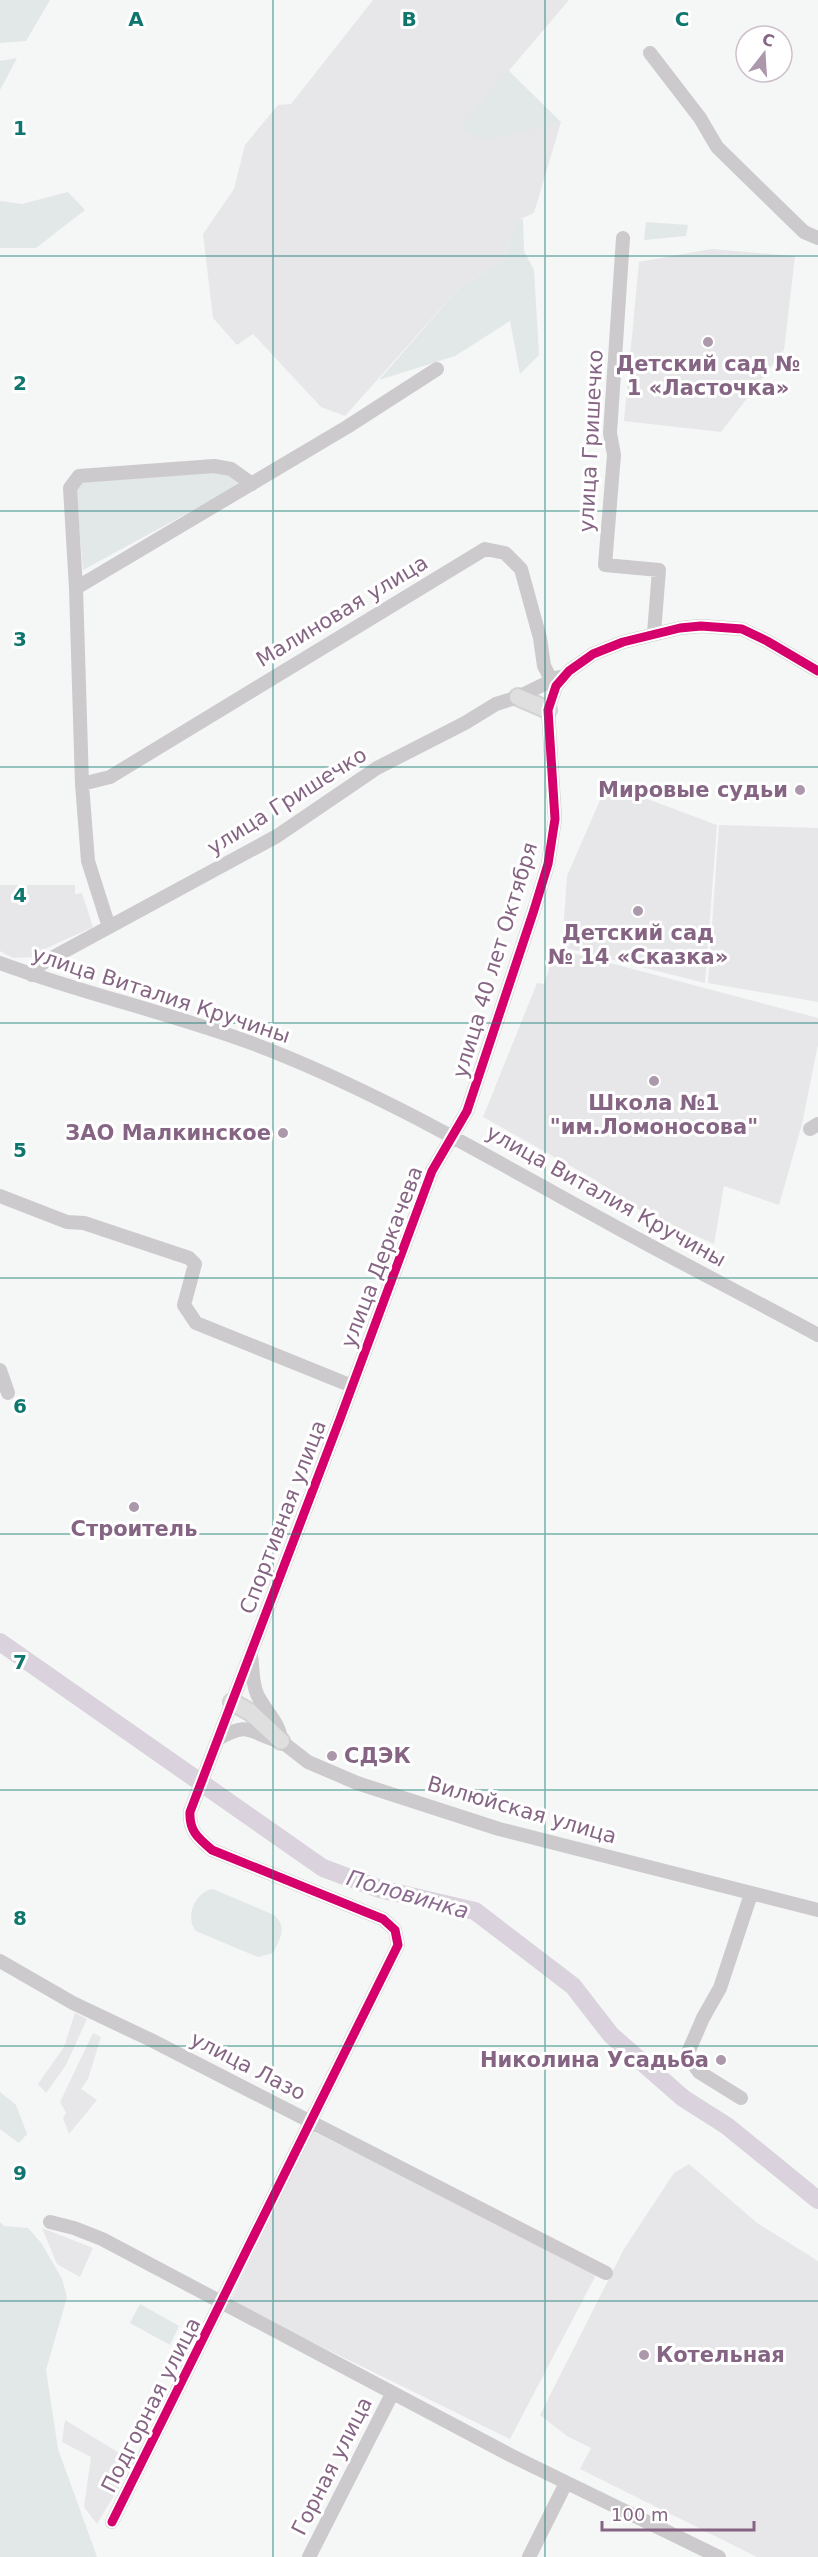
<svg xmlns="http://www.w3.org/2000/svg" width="818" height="2557" font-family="'DejaVu Sans',sans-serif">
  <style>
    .built { fill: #e7e6e9 }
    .green { fill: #e2e7e8 }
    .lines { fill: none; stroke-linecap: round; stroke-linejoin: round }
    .river { stroke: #dad2dc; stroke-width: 18 }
    .major-casing { stroke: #d4d3d4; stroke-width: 20 }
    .minor { stroke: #cccacc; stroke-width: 14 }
    .major { stroke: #e0dfe0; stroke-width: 16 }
    .cycleway-casing { stroke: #fff; stroke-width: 13 }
    .cycleway { stroke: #d6006c; stroke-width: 9 }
    .grid { fill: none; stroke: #0f766e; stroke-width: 1.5; stroke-opacity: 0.55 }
    .poi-dot { fill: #ac98ab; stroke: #fff; stroke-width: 2 }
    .labels { text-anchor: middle; stroke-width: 6; stroke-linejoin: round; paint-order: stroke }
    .poi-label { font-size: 21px; font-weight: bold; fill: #856583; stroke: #fff }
    .street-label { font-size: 21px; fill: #856583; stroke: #fff }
    .water-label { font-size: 22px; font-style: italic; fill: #8b6b90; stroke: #fff }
    .grid-label { font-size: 20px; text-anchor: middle; font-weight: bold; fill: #0f766e; stroke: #fff; stroke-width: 6; stroke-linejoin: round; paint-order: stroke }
  </style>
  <rect width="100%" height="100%" fill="#f5f6f6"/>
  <path class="built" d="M373,0H569L461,127L561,122L534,213L518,220L502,262L460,287L345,416L321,407L253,334L237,345L213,318L203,234L234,189L245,145L278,105L291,104Z
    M711,249L795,256L784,350L721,432L624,421L639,262Z
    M607,784L717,825L705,983L562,947L567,876Z
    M719,825L818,828V1002L708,983Z
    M0,885H75V894L82,893L93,927L38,952L34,957L13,958L0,951Z
    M561,950L818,1018V1044L802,1124L779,1205L724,1186L714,1244L638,1209L594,1179L483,1117L537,983L544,984L552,960Z
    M75,2013L87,2019L66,2065L46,2093L38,2084L64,2047Z
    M93,2033L101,2037L88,2079L81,2089L97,2100L69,2134L63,2118L66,2113L60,2102Z
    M312,2131L597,2273L510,2439L230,2302Z
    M689,2164L757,2223L818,2261V2557H757L580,2469L591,2448L567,2436L540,2415L624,2249L674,2173Z
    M42,2228L93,2248L80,2277L57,2264Z
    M65,2420L134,2462L97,2524L84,2507L91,2457L62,2442Z"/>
  <path class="green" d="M0,0H50L26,41L0,43Z
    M17,58L0,90V61Z
    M508,70L561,122L488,140L476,139L461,127Z
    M68,192L85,210L36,248H0V201L22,204Z
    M523,219L524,251L534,270L539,355L520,374L510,321L455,356L379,380L460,287L502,262L518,220Z
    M646,222L688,225L686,236L644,240Z
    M211,470L231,474L239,485L83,570L76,490L82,481Z
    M213,1889L274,1915C288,1928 280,1938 273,1953L258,1957L196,1931C184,1917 196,1891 213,1889Z
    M0,2092L16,2105L27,2134L19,2143L0,2129Z
    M0,2222L4,2226L28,2228L42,2244L62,2279L67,2297L46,2370L58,2449L97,2557H0Z
    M140,2304L179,2326L170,2345L130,2323Z"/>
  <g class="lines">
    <path class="river" d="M0,1642L323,1868L380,1889L475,1911L573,1986L611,2035L683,2098L727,2126L818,2200"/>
    <defs>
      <path id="major" d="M518,697L548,710
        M232,1702L250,1712L281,1741"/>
    </defs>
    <use href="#major" class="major-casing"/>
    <path class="minor" d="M650,53L700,118L717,147L804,232L818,238
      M623,238L610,433L614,455L605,565L659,570L654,633
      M76,588L70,488L79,476L214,466L231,469L252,484
      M82,784L110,777L485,549L505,553L521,569L540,638L544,666L552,681
      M109,927L88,861L82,784L76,588L347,427L437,369
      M0,963C84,994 171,1013 254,1044C381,1092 496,1162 614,1226C681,1263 750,1298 818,1335
      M32,975L41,964L61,953L277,836L377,768L465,723L496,704L518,697L559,677
      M810,1129L818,1124
      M0,1196L67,1222L84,1223L189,1258L195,1264L184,1305L196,1323L352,1386
      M0,1370L8,1393
      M251,1656C253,1668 252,1683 257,1694C265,1712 280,1722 281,1741L308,1762L357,1783L499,1829L818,1910
      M218,1739C250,1720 249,1733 279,1741
      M0,1961L73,2003L151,2040L606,2273
      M741,2098L699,2072L687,2055L703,2018L720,1988L751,1894
      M50,2222L74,2228L102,2239L512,2456L719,2557
      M112,2522L398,1945L395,1930L383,1919L212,1850C198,1838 189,1831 190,1812L340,1419L432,1171L467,1111L534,910L548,864L555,819L548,710L556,686L569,671L593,654L623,642L680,628L701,626L742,629L767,641L818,671
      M309,2557L392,2394
      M529,2557L566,2483"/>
    <use href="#major" class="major"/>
    <defs>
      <path id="cycleway" d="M112,2522L398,1945L395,1930L383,1919L212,1850C198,1838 189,1831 190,1812L340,1419L432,1171L467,1111L534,910L548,864L555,819L548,710L556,686L569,671L593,654L623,642L680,628L701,626L742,629L767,641L818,671"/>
    </defs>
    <use href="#cycleway" class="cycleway-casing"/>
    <use href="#cycleway" class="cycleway"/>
  </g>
  <path class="grid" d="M273,0V2557M545,0V2557M0,256H818M0,511H818M0,767H818M0,1023H818M0,1278H818M0,1534H818M0,1790H818M0,2046H818M0,2301H818"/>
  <g class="poi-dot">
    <circle cx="708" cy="342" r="6"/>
    <circle cx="800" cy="790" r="6"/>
    <circle cx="638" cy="911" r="6"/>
    <circle cx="654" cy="1081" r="6"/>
    <circle cx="283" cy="1133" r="6"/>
    <circle cx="134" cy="1507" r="6"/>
    <circle cx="332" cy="1756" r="6"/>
    <circle cx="721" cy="2060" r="6"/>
    <circle cx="644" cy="2355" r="6"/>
  </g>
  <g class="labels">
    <g class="poi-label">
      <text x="708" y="371">Детский сад №<tspan x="708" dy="24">1 «Ласточка»</tspan></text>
      <text x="788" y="797" text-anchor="end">Мировые судьи</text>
      <text x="638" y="940">Детский сад<tspan x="638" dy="24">№ 14 «Сказка»</tspan></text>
      <text x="654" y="1110">Школа №1<tspan x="654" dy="24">"им.Ломоносова"</tspan></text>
      <text x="271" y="1140" text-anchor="end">ЗАО Малкинское</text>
      <text x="134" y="1536">Строитель</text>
      <text x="344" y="1763" text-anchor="start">СДЭК</text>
      <text x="709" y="2067" text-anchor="end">Николина Усадьба</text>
      <text x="656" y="2362" text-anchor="start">Котельная</text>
    </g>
    <g class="street-label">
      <text transform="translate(591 441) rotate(-87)" y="7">улица Гришечко</text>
      <text transform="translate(342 611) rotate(-31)" y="7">Малиновая улица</text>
      <text transform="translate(287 801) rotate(-32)" y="7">улица Гришечко</text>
      <text transform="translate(495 960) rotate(-73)" y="7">улица 40 лет Октября</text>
      <text transform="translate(161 995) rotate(18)" y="7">улица Виталия Кручины</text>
      <text transform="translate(606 1196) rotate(29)" y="7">улица Виталия Кручины</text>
      <text transform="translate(382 1257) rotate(-69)" y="7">улица Деркачева</text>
      <text transform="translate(283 1517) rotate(-69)" y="7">Спортивная улица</text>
      <text transform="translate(522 1810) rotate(16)" y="7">Вилюйская улица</text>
      <text transform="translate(248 2066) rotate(27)" y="7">улица Лазо</text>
      <text transform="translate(151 2405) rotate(-63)" y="7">Подгорная улица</text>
      <text transform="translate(332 2466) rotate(-63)" y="7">Горная улица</text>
    </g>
    <g class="water-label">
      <text transform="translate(408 1894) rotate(16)" y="8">Половинка</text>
    </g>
  </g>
  <g class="grid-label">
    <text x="136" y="26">A</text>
    <text x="409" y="26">B</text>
    <text x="682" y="26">C</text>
    <text x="20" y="135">1</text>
    <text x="20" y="390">2</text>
    <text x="20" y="646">3</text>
    <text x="20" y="902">4</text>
    <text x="20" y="1157">5</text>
    <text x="20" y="1413">6</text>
    <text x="20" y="1669">7</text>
    <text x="20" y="1925">8</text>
    <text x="20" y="2180">9</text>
  </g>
  <g transform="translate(764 54) rotate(17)"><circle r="28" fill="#ffffff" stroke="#cec1cd" stroke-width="1.5"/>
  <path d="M0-4.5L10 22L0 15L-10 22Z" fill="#ac98ab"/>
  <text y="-9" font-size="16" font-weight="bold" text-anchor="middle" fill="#856583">С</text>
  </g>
  <path d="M602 2521v9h152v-9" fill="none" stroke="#856583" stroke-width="3"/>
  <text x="611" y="2521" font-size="18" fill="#856583" stroke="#ffffff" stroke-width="4.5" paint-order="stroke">100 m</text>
</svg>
